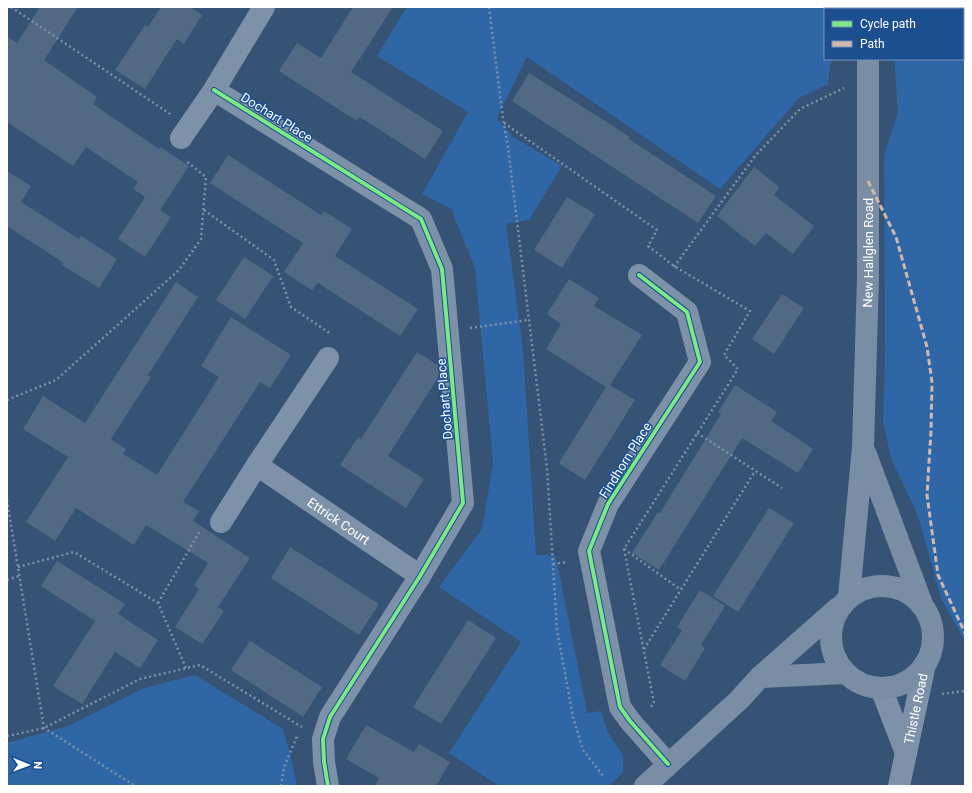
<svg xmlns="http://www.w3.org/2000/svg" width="972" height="793" font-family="Roboto,sans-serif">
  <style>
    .green { fill: #2f66a5 }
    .building { fill: #526984 }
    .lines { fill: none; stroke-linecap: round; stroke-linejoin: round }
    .path { stroke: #7d92a8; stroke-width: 2.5; stroke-dasharray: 2 3; stroke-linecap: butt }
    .street { stroke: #7d92a8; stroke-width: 22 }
    .secondary { stroke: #798da4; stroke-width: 22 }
    .quiet { stroke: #d1b7ad; stroke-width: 3; stroke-dasharray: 6 3; stroke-linecap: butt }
    .cycleway-casing { stroke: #1b4f8f; stroke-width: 6 }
    .cycleway { stroke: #7ce984; stroke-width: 4 }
    .labels { text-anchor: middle; stroke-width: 3; stroke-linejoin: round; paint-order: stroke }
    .street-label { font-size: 13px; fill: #fff; stroke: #1b4f8f }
  </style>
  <rect width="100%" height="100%" fill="#365274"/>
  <path class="green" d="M408,7H838L837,9H825V59H831L828,84L799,98L720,189L527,57L497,118L512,136L562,166L529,220L506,224L523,350L536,555H555L558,568L587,713L601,711L608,733L623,755V772L609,786H499L449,753L521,642L439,587L482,529L493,463L475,268L451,209L422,194L468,112L377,56L405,10Z
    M885,7H965V642L941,598L918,516L891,458L883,422L885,352L884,155L898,112L895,69L894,59H963V9H885Z
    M195,675L283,729L291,757L297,786H7V743L68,726L144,688Z"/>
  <path class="building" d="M40,7H78L44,60L97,97L93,104L159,149L160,147L189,166L160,210L171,217L145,257L118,239L145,197L133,189L138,182L86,147L73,166L7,122V36L17,43Z
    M161,7H190L202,15L184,44L177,39L145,89L115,70L145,25L148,27Z
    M353,7H393L351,72L443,131L425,159L360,117L357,121L279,71L297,43L321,58Z
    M529,73L610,124L630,137L629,139L716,196L698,223L512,101Z
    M228,155L321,215L324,211L352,229L335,256L418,309L400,336L318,283L312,290L284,272L303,243L210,183Z
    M754,167L779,187L774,195L814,226L793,254L766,233L755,246L717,216Z
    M7,171L31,186L21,202L79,239L81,236L117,259L99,288L62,265L64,263L7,226Z
    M567,197L595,214L562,268L534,250Z
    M244,257L273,276L245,319L216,300Z
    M569,279L599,298L594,306L642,335L610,385L635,400L585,480L559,463L606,387L546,349L561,324L547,314Z
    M176,282L198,297L148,375L151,377L111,439L126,449L123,454L157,475L219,377L201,366L231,317L291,355L270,388L260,382L183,502L199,511L193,521L250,558L218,607L224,611L202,644L175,627L199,589L194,586L208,563L146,525L134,545L76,508L55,541L26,522L68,457L23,429L43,396L85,423Z
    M782,294L804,308L774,354L752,339Z
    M417,352L438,365L439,376L388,456L424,479L406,508L340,465L358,437L361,439Z
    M735,385L777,412L771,421L813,449L798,473L742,438L659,570L632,553L658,512L660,513L721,414L718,412Z
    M769,508L794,523L738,612L713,596Z
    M290,547L379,604L359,635L271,578Z
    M57,561L125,604L118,614L158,640L140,668L115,652L82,704L53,686L95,621L41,586Z
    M700,590L725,606L701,645L705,648L685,681L660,665L682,630L677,627Z
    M468,620L496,638L441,724L413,707Z
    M250,641L322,687L303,717L231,670Z
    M366,725L414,752L419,744L450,762L436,786H375L379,778L346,759Z"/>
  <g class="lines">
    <path class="path" d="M11,7L170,114
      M489,7L503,119L508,147L547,468L557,630L573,717L583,750L604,777
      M504,123L657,230L648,246L674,266L750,311L724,355L738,369L624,549L654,703L650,708
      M204,210L274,260L291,307L331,334
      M674,267L755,156L800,109L844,88
      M470,328L528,320
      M7,400L56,380L179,270L201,239L206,177L186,161
      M697,433L782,488
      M7,500L44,728L135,786
      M624,549L681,590
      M553,564L568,562
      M18,567L74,552L158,603L186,668
      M7,580L19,576
      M158,603L200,531
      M644,649L755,471
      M942,694L965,691
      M7,736L44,728L140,679L200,665L302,727
      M281,786L284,767L298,734"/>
    <g class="street">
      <path d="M214,90L421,219L442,269L463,503L420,576L330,717L323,739L324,762L328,786"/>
      <path d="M181,138L214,90L264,7"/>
      <path d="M639,275L687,312L700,362L608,504L589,551L620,707L630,721L668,764"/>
      <path id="s1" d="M257,465L420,576"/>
      <path d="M221,522L257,465L328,358"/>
      <path d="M881,688L906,753"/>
      <path id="s2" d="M899,786L925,664"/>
    </g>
    <g class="secondary">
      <path d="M867,7V9"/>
      <path d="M865,452L922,604"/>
      <circle cx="882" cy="637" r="51"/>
      <path id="s3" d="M849,597L863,447L868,278V59"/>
      <path d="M760,677L845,673"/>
      <path d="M645,786L739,700L760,677L838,608"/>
    </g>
    <path class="quiet" d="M868,181L896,237L927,347L932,382L931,431L927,495L938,575L965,633"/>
    <defs>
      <path id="cycleway" d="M214,90L421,219L442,269L463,503L420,576L330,717L323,739L324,762L328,786
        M639,275L687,312L700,362L608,504L589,551L620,707L630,721L668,764"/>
    </defs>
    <use href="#cycleway" class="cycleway-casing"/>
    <use href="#cycleway" class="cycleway"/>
  </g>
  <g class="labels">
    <g class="street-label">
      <text transform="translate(277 117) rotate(32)" y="5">Dochart Place</text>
      <text dy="5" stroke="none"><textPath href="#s3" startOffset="345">New Hallglen Road</textPath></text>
      <text transform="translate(444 399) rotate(-95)" y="5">Dochart Place</text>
      <text transform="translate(625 460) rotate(-58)" y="5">Findhorn Place</text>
      <text dy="5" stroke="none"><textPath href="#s1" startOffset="99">Ettrick Court</textPath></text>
      <text dy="5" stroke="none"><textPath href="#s2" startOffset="79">Thistle Road</textPath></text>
    </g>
  </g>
  <rect width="972" height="793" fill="none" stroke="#ffffff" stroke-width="16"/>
  <rect x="824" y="8" width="140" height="52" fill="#1b4f8f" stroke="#7695bc"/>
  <rect x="832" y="21" width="20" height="6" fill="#7ce984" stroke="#7695bc"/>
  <text x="860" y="28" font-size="12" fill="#ffffff">Cycle path</text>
  <rect x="832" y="41" width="20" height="6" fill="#d1b7ad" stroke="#7695bc"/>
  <text x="860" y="48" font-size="12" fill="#ffffff">Path</text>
  <g transform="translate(28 765) rotate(91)" stroke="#1b4f8f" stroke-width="3" paint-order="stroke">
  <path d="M0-3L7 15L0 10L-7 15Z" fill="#ffffff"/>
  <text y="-6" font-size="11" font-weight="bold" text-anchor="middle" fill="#ffffff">N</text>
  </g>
</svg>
